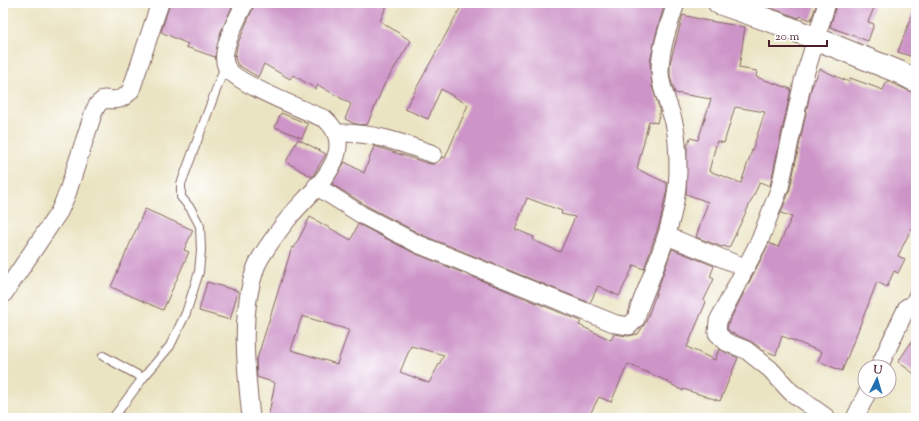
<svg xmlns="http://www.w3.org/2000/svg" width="919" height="421" font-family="'Sorts Mill Goudy',serif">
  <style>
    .building { fill: #cd94c8; fill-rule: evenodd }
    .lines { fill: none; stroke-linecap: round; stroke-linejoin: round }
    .lane-casing { stroke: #826460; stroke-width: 10 }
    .street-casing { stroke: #826460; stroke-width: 19 }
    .secondary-casing { stroke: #826460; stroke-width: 24 }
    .lane { stroke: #fff; stroke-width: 8 }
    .street { stroke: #fff; stroke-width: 17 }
    .secondary { stroke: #fff; stroke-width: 22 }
  </style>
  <rect width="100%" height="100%" fill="#fff"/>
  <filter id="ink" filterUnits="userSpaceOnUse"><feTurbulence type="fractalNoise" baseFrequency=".025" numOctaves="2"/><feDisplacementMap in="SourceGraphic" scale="8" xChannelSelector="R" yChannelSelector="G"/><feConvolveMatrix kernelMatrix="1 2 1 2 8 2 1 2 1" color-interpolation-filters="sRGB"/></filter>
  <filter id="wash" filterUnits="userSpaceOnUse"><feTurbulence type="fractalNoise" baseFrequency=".012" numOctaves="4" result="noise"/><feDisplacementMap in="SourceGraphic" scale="16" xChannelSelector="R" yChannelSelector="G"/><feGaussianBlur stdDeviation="0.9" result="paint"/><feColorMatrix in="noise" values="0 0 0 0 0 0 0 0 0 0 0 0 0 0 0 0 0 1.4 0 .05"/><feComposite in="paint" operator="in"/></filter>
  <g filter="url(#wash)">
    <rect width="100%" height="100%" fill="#ebe4c3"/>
    <g id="blocks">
      <path class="building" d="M170,3H234L221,31L215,57L186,47L188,44L161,32Z
        M255,3H388L380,21L411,41L384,85L367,125L355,124L345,119L351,104L318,85L316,89L293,75L290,79L264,64L258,77L238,65L235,59L237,46Z
        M463,3H665L656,34L650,62L652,86L660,110L657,123L649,121L637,169L667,183V189L660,222L644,269L634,265L619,296L598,286L590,303L422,235L367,206L332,184L345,162L364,173L374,146L430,164H435L442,157L445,158L468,105L441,89L428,119L405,109ZM527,198L562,211L561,214L575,217L560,252L533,240L534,237L515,229Z
        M757,3H817L811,20L800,16L799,18Z
        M837,3H876L868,22L874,24L868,41L830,27Z
        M914,9L916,10V58L898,52Z
        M683,15L703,20L745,27L739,68L757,71L756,77L791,89L770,186L760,182L729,248L723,246L722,247L696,237L708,202L686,194L687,146L690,138L698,140L711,99L675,93L670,76V63ZM735,107L765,112L741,183L709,171L717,141L724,143Z
        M820,69L849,82L850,78L883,90L887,81L916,94V219L898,256L905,259L898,273L894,271L887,287L877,282L842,371L818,361L822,352L782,336L776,355L763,350L752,342L732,333L727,329L728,324L769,243L778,247L792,217L781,213L790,189L811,89Z
        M281,113L308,124L302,138L275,127Z
        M298,139L326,154L312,177L286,162Z
        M145,209L193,230L184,250L189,252L163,310L111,287Z
        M310,217L351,240L358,224L414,253L581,321L579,325L611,340L614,334L628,336L638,334L646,322L672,249L714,266L710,277L714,279L704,300L706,302L687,347L715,360L719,349L738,358L720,401L683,389V391L662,379L628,364L611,402L599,397L588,418H268L275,383L257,377L256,362L292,247L294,248ZM302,316L349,330L337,364L291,350ZM411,346L444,355L429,383L400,372Z
        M207,282L238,291L230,320L199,311Z
        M916,335V375L898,362Z"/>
    </g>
  </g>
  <g filter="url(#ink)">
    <use href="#blocks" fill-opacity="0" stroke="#826460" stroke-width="1"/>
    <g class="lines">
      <defs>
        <path id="lane" d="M907,307L916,288
          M103,356L143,378L170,346L186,313L199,272L201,250L200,226L191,209L181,197V184L225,66
          M113,418L143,378"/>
        <path id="street" d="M245,3C238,17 219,51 226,66C232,82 307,111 325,119C361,151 313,190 292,214C282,226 261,254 256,267C239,315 246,368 251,418
          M337,133C372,132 399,142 433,154
          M316,186L362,215L418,244L616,324L629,326L636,319L639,308C656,264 677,220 678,172C678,156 678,139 674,123C670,106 660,89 660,71C660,48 669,25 676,3
          M667,236L746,268
          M3,295L59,212L67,194L94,111L98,104L104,99C117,101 123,100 131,90L160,3
          M879,367L907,307
          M827,418L791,392L770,369L746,350L726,342L717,333L718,321L760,240L780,187L803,81L827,3
          M855,418L868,391"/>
        <path id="secondary" d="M719,3L777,23L899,72L916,81"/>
      </defs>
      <use href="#lane" class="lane-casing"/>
      <use href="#street" class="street-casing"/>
      <use href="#secondary" class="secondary-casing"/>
      <use href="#lane" class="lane"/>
      <use href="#street" class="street"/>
      <use href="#secondary" class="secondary"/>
    </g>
  </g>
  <rect width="919" height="421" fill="none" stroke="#fff" stroke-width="16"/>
  <g transform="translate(877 379) rotate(5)"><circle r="19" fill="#ffffff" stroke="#b7a5aa"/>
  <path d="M0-3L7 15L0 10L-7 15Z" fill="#1f6fb2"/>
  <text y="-6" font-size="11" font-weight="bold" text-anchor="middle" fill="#4a1f2b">U</text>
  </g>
  <path d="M769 40v6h58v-6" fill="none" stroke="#4a1f2b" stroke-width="2"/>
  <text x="775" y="40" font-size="12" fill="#4a1f2b" stroke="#ffffff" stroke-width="3" paint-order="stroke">20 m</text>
</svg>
